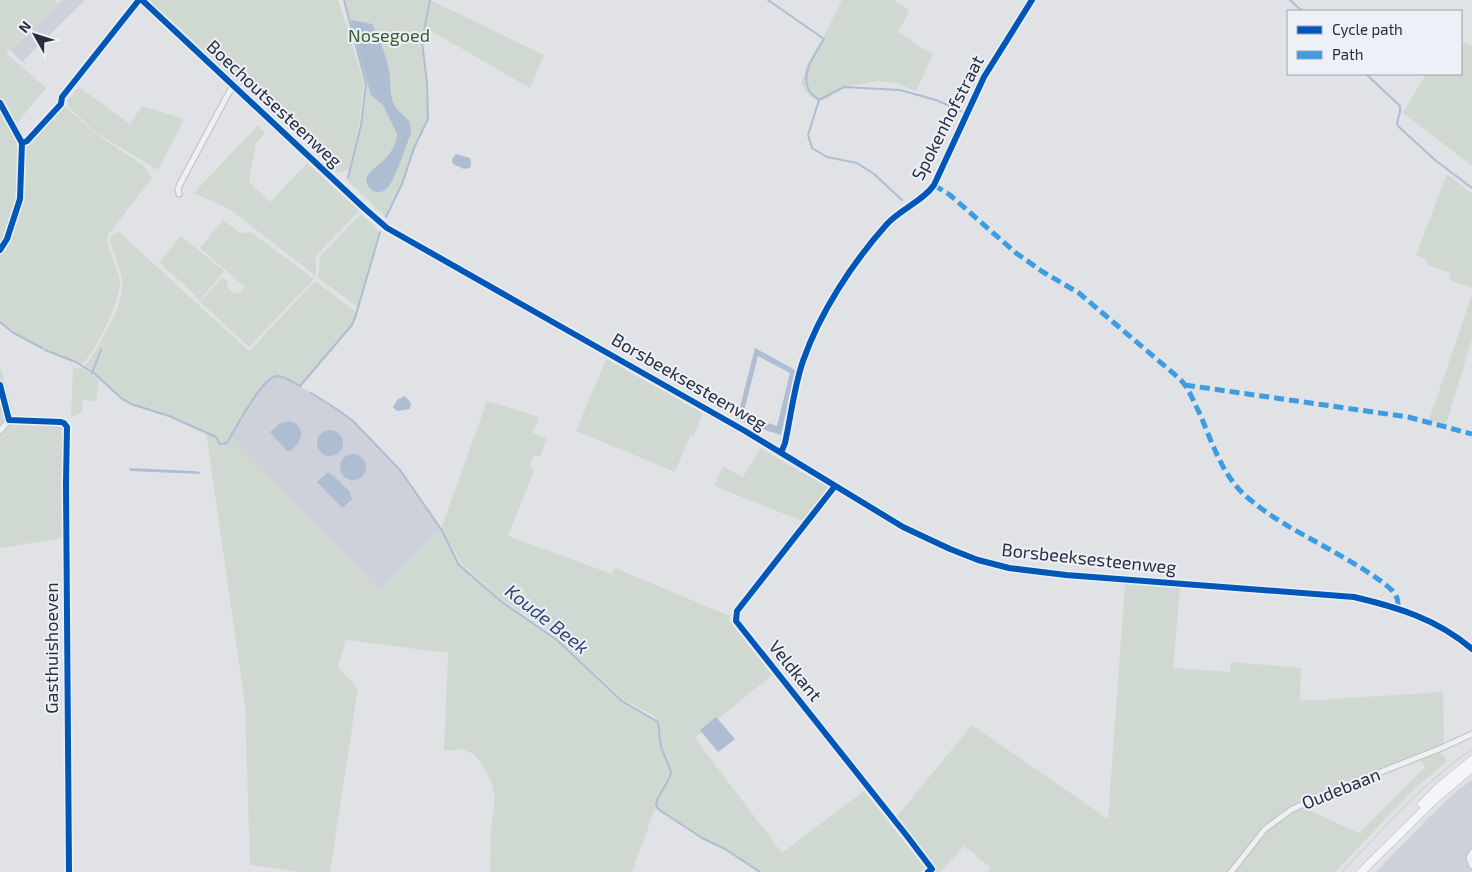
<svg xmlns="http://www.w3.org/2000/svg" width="1472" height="872" font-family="'Exo 2',sans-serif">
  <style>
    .built { fill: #ced1d9 }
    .green { fill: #d0d9d1; fill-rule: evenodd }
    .water { fill: #aebdd2 }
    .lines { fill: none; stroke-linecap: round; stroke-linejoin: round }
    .stream { stroke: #aebdd2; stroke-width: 2 }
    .street-casing { stroke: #bec0c4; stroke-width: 7 }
    .primary-casing { stroke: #bcbfc4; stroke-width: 9 }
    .street { stroke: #f0f0f2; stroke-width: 5 }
    .secondary { stroke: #c1c3c8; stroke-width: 7 }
    .primary { stroke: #f4f5f6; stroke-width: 8 }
    .tram { stroke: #c9cacd; stroke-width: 1 }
    .quiet { stroke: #3d9de3; stroke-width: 5; stroke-dasharray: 10 5; stroke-linecap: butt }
    .cycleway-casing { stroke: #edf0f6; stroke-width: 9 }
    .cycleway { stroke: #0057b8; stroke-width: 6 }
    .labels { text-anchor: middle; stroke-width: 4; stroke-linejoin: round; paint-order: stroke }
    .park-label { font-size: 18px; fill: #395b34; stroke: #edf0f6 }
    .street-label { font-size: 18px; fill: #272e3f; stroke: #edf0f6 }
    .water-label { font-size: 19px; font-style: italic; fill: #304a74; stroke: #edf0f6 }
  </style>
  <rect width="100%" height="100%" fill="#e0e2e6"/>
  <path class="built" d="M62,0H85L22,62L10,50Z
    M276,376L282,377L288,379L323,400L353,421L400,470L441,529L379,591L231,436L259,390L270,379Z
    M1472,780V872H1376L1427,819L1458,790Z"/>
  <path class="green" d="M0,0H55L58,4L6,53L46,88L17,123L26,140V144L62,104L95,133L145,167L152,178L107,236C107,251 118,266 120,281C121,298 96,355 81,364C53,357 22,340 0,321Z
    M148,0H338L364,83L359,125L349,169L343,172H337Z
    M344,0H430L544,55L530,88L426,28L422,41L427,83L428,119L414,148L402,184L386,217L349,182L348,178L361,125L366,84Z
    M842,0H893L910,10L898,32L933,55L916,91L896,83L879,81L841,87L828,98L817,101L806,92L801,83L808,63L824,36Z
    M1461,41L1472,47V166L1403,113L1426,74H1461Z
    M79,87L130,124L142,106L184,119L158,170L95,132L68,106L67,101Z
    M258,125L265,133L256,143L249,182L270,202L307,163L359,211L316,256V276L229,209L194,193Z
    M1447,174L1472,194V288L1449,280L1451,273L1427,265L1426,260L1416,255Z
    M361,214L379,231L358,307L318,278L320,256Z
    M223,220L240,233L251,232L314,279L249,347L200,302L222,277L227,281V287L233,292L238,294L245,287L200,248Z
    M118,231L249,351L315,281L356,312L352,325L300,386C293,382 284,374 275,377C261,381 239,422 231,436L379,591L441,529L487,401L539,417L533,433L547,438L540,457L534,455L530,466L534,471L508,536L612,574L615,568L730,616L728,619L772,675L695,738L782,853L864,791L925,868L919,872H760L725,849L702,838L658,809L656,806L632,872H490L491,829L495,797L492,784L481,763L473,754L462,749L444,751L448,653L346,640L338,667L358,689L330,872H301L250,865L245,705L206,432L169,416L131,404L121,397L95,374L85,368V366C98,349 125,303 122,282C121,268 113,254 110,241L111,236ZM448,541L462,564L503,601L531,618L558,639L624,700L654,716L660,722L622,701L557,640L502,602L459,565Z
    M181,236L224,271L200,300L159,262Z
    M1472,295V339L1446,425L1429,420Z
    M606,359L703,413L694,436H690L675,472L576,431Z
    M0,366L11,406L10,422L56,424L64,429L63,538L0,548Z
    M73,366L78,369L82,368L94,375L99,381L96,401L83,400L82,412L71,418Z
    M760,448L828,487V492L805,522L714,486L723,466L743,477Z
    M1125,584L1180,588L1173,668L1230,672L1231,662L1301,668L1300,701L1443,692L1444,747L1438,750L1447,761L1414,789L1335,872H988L991,868L964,846L940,872H933L894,820L972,725L1108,819ZM1419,758L1425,767L1359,833L1299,806Z"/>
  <path class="water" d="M351,20L372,24L373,26C380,40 386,55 389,70C391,81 389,95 394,104C400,117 412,115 411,133C406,146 396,177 389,186C385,192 377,194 372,190C356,177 378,167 386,158C392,151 397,143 397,134L383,105L371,95L350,22Z
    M456,154L470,158L471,163L470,168L464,169L453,164L452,159Z
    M755,348L795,370L781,435L759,428L761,421L777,426L790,373L758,356L743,415L758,420L756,427L737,419Z
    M405,396L411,403L410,409L397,411L393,407L398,399Z
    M289,421C309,427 301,445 288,452L270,432L279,424Z
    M317 443a13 13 0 1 1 26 0a13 13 0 1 1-26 0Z
    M340 467a13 13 0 1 1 26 0a13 13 0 1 1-26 0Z
    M129,468L192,471L200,472V474L130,471Z
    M328,472L332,476L333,475L351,493L350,494L352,499L342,508L317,482Z
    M716,717L735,739L718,752L700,730Z"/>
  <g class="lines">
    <path class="stream" d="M344,0L366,84L361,125L348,178
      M768,0L824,39C815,54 799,75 810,92C812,95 816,97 819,100
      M1290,0L1302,11
      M1366,74L1400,106V112L1397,123L1398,126L1435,160L1472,188
      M819,100L808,135L812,148L827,157L857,163L874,174L902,200
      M819,100L844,87L900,90L936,100L961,111
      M386,217L402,184L414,148L428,119L427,83L422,41L430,0
      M0,322L12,332L42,348
      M45,350L76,362L95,374L121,398L131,404L169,416L216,437L220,444L227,443C235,429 261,379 276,376C284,375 292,382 298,385
      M92,373L101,350
      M300,386L352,325L355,318L380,232
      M311,393L338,410L353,421L400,470L441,529L459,565L502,602L557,640L622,701L658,722L661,747L671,772L670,777L657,800L656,805L658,809L702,838L725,849L760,872"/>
    <defs>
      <path id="street" d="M62,97L139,0
        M179,194L178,189L180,184L227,96L233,86
        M0,431L9,420L61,422L64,423L67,427L66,484L69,872
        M781,453L785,443C791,416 794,387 803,361C820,312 853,262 887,224C901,209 923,201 934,185L984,77L1032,0
        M835,486L737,611L736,621L907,836L933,872
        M1472,852L1469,858L1472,866
        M1231,872L1265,829L1291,810L1320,796L1439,749L1472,734"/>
      <path id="primary" d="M1422,804L1440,786L1472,760
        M1361,872L1434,800L1472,768"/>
    </defs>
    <use href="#street" class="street-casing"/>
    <use href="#primary" class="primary-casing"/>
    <use href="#street" class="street"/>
    <path class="secondary" d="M142,0L364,208L387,228L745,431L903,527L950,549L978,560L1009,568L1066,575L1354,597C1397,607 1437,619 1472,649"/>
    <use href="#primary" class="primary"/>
    <path class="tram" d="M1342,872C1383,829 1423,783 1472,749"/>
    <path class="quiet" d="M934,185L950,195L1016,253L1043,272L1079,293L1180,379C1189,388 1193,401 1199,412C1213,444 1223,480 1253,502C1264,511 1276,519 1288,526C1307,538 1389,579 1396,596C1398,599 1398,604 1398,607
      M1185,385L1408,417L1472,434"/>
    <defs>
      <path id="cycleway" d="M142,0L364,208L387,228L745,431L903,527L950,549L978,560L1009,568L1066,575L1354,597C1397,607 1437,619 1472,649
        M0,103L22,143L20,199L7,239L0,250
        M22,143L27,141L61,104L62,97L139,0
        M0,385L9,420L61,422L64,423L67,427L66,484L69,872
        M781,453L785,443C791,416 794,387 803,361C820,312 853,262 887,224C901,209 923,201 934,185L984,77L1032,0
        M835,486L737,611L736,621L907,836L932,869L928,872"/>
    </defs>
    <use href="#cycleway" class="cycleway-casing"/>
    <use href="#cycleway" class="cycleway"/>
  </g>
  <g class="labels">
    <g class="park-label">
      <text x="389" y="42">Nosegoed</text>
    </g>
    <g class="street-label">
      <text transform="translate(274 104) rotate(43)" y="6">Boechoutsesteenweg</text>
      <text transform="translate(948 118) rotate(-63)" y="6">Spokenhofstraat</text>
      <text transform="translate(689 382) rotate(30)" y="6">Borsbeeksesteenweg</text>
      <text transform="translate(1089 559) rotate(6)" y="6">Borsbeeksesteenweg</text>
      <text transform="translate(52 648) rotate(-90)" y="6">Gasthuishoeven</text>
      <text transform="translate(795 671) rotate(51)" y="6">Veldkant</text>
      <text transform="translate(1341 789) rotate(-22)" y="6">Oudebaan</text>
    </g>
    <g class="water-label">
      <text transform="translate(547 619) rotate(38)" y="7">Koude Beek</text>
    </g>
  </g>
  <rect x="1287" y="10" width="175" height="65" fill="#edf0f6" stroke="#9ea2ad"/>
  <rect x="1297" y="26" width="25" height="8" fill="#0057b8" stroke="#9ea2ad"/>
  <text x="1332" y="35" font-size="15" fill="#272e3f">Cycle path</text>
  <rect x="1297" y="51" width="25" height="8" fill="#3d9de3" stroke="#9ea2ad"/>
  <text x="1332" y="60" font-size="15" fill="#272e3f">Path</text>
  <g transform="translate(35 35) rotate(309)" stroke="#edf0f6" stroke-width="4" paint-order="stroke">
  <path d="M0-4L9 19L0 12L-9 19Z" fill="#272e3f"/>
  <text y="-8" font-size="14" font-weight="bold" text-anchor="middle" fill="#272e3f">N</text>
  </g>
</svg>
